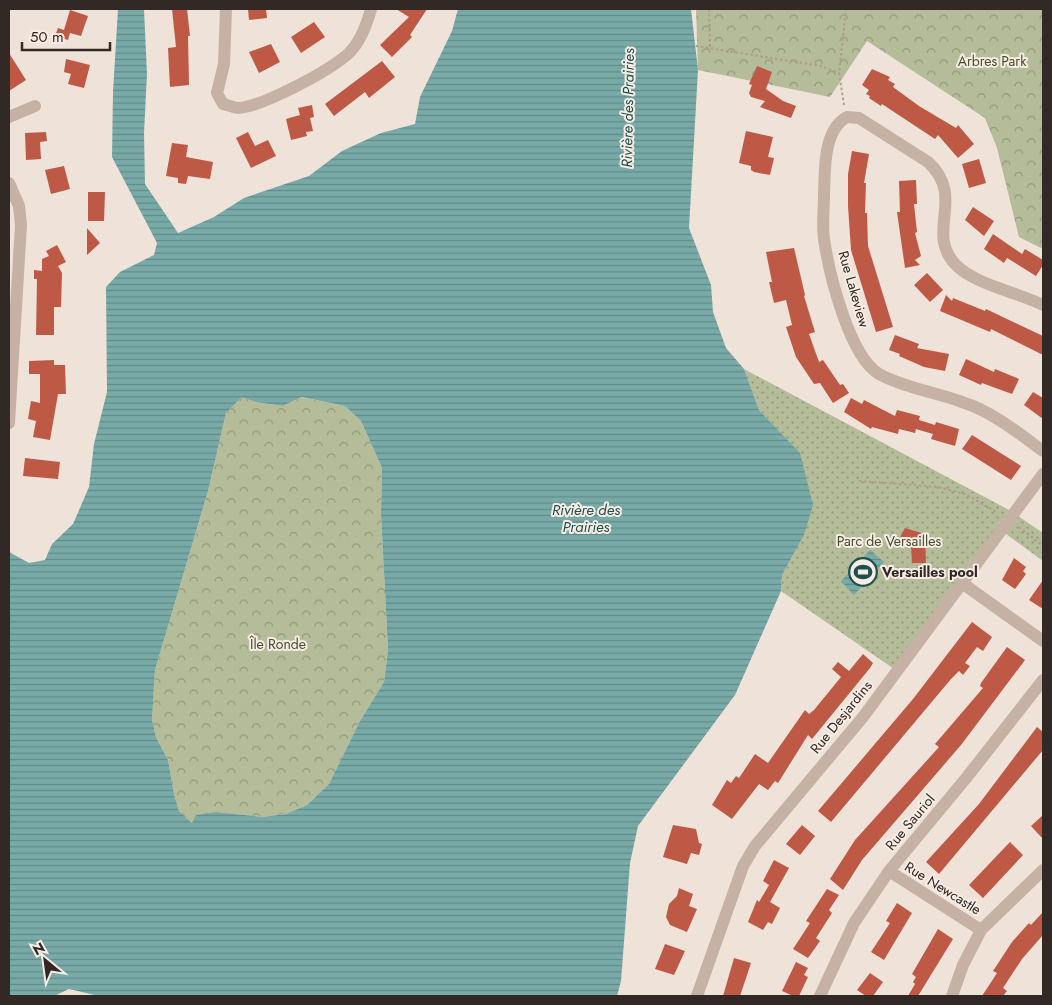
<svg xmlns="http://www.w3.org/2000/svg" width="1052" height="1005" font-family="Jost,sans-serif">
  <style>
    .grass { fill: url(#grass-dots) }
    .forest { fill: url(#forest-crowns) }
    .water { fill: url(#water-rules); fill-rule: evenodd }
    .building { fill: #be5946 }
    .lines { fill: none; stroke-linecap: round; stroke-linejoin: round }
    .path { stroke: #b19b8f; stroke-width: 2; stroke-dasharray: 2.5 2.5; stroke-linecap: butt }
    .minor { stroke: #c6b1a5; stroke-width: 12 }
    .labels { text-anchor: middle; stroke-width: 4; stroke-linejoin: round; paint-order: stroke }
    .park-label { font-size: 14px; fill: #454e2b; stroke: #f7ece3 }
    .street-label { font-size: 14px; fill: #322825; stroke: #f7ece3 }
    .poi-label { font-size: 14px; font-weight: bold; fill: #322825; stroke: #f7ece3; text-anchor: start }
    .water-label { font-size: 15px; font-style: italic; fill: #1e504f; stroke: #f7ece3 }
  </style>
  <defs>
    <pattern id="grass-dots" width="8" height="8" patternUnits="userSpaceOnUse" patternTransform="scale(1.25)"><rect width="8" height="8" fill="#b4bc99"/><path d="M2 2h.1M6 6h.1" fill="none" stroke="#93997d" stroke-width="1.8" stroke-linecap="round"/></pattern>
    <pattern id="forest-crowns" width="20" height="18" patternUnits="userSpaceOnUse" patternTransform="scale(1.25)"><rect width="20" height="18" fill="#b4bc99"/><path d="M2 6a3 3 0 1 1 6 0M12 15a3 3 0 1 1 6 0" fill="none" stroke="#93997d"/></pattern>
    <pattern id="water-rules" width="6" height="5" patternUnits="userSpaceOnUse" patternTransform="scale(1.25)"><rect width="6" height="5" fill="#78aaa7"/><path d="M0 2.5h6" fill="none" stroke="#638a88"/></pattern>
  </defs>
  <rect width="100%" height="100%" fill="#efe2d8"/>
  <path class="grass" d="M744,369L1011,511L1043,533V561L1002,531L897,671L781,591L782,575L804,535L800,454L759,410Z"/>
  <path class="forest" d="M696,9H1043V249L1019,237L997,148L985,118L867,41L830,97L698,70Z
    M242,397L255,402L283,406L300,397L345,406L361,421L382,468L381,514L388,650L384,682L360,721L329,784L307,805L286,814L262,817L217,812L192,823L179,811L174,794L168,760L156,737L152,720L155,670L208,491L226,413Z"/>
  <path class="water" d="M118,9H144L147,74L144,133L145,184L178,233L214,217L244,198L309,176L342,151L381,133L415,124L420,97L452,31L458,9H691L698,70L689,228L711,285L713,312L726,348L744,369L759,410L800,453L813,505L804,535L782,575L781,591L735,695L638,826L630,863L621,981L617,996H99L69,989L54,996H9V552L29,563L45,560L52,544L73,524L89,487L94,444L107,392L106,287L120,272L154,255L157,243L112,157L113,92ZM242,397L255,402L283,406L301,397L345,406L361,421L382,468L381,514L388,650L384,682L360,721L329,784L307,805L286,814L262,817L217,812L196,815L192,823L179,811L174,794L168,760L156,737L152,720L155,670L208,491L226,413Z
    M870,550L884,562L854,595L841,581Z"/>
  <path class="building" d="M172,9H187L190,36H188L189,85L170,87L168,48L176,47Z
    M248,9H266L267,18L249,20Z
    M396,9H427L410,35L412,37L392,57L380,45L409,17Z
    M70,10L88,16L81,36L70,33L68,40L55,36L58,28L64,30Z
    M314,22L325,37L301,53L291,37Z
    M271,44L280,62L259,73L249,52Z
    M9,53L26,80L9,91Z
    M66,59L90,65L84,88L68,84L71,74L64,72Z
    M382,61L395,77L369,98L365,92L334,116L325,104Z
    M757,66L772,72L766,89L783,101L796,106L791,118L760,107L765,101L751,97L749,93L752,85L749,84Z
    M872,69L890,77L888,80L895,84L893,87L919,106L956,128L958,125L974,144L958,158L938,135L935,139L882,104L881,106L869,98L870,96L866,94L869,90L862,85Z
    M312,105L314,117L310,118L313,131L306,132L307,136L291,140L286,119L300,115L298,108Z
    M746,131L773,137L768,157L774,158L770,175L754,172L751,170V166L739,163Z
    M46,132L47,141L40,142L41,159L26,160L25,133Z
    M248,132L255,146L268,140L276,156L251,168L236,138Z
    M172,143L188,145L186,157L213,162L210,179L188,176L186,184L178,183V178L166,176Z
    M852,151L869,154L864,183H866L865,213H867L868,246L893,327L876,332L851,250L848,206V174Z
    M979,159L986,183L969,188L962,164Z
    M64,166L70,189L51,194L45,170Z
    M916,180L917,204H914L917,232L915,233L921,256L915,260L920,265L905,268L897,212H900L899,181Z
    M88,192H105L104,221H88Z
    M973,207L994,221L984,236L965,220Z
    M87,228L100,243L87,255Z
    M993,234L1022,254L1025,249L1043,260V265L1036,276L1007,258L1004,263L984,249Z
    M57,245L66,262L58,266L62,273L61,307H54V335H36L37,279H34V270L42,271V259L49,256L46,251Z
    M794,248L805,295L804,296L815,332L809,334L819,362L823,360L840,385L843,384L849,393L833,403L820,383L814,384L796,357L786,327L792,325L786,300L774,303L769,282H772L766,252Z
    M927,273L943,290L930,302L914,285Z
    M946,295L952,301L953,298L985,311L986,309L1043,336V355L991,329L990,332L940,311Z
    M895,335L919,344L917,348L949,354L945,371L924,367L899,356L900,354L889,350Z
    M966,359L994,372L995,369L1019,379L1012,394L982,383L981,385L959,375Z
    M54,360V365H65L66,394H58L50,440L33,437L36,421L28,419L31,401L40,403V374H29V361Z
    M1033,392L1043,398V419L1024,405Z
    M851,398L862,404L864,400L895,416L897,410L920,416L919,420L935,425L936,422L959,429L955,446L931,439L933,434L916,429L915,433L899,429L898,434L872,427L871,429L844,412Z
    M972,435L1021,466L1011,480L962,449Z
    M25,458L60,462L58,479L23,476Z
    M905,528L925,534L926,563H912L911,545L900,537Z
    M1014,558L1026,567L1023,571L1026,574L1015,589L1002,580Z
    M1043,580V609L1029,600Z
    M972,622L992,637L983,651L977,647L965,663L970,666L963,675L959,671L951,679L831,822L818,811L913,699Z
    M1007,647L1025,660L961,745L862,860L843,890L830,879L855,840L939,747L935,744L983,688L980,686L981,683Z
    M863,654L873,663L870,668L812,739L808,735L778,783L775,781L768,790L759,784L732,819L712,805L727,780L731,783L736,776L739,778L755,754L768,763L805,710L809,714L814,710L841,677L832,669L838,662L849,671Z
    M1037,727L1043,732V750L939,874L926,862L979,804Z
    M1043,815V839L1031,826Z
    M673,825L696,829L699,843L702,844L699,855L691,853L687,864L663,857Z
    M802,825L815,836L800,855L786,844Z
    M1010,842L1023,855L983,898L969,885Z
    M774,860L789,868L770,902L780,908L772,924L768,922L763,930L748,922L757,900L759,902L769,885L763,881Z
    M679,888L693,894L689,906L697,909L687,932L670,925L666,917L669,904L677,896Z
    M827,889L839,895L829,910L832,913L816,938L820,941L808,958L793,949L810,923L806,921Z
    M897,903L912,913L884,960L871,952L890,923L886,921Z
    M1043,912V935L1022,959L1003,988L1007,991L1003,996H982L997,973L993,971L1012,942L1029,923L1031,925Z
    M938,929L953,939L918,996H908L915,984L913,982L916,977L912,974Z
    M665,944L685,951L674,975L655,969Z
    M734,958L751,963L740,996H723Z
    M796,962L808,968L804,975L808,977L799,996H793L782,991Z
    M870,973L883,982L873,996H866L857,990Z"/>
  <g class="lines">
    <path class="path" d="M709,9L710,48
      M696,46L821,66L839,73
      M844,105L839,73L846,9
      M859,481L938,487L965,494L998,513
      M1019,527L1043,546"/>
    <path class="minor" d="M226,9L224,64L217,93L223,104C228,105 234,108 238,108C262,107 331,70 349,53C360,42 367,24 371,9
      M9,117L35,106
      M9,183L19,206L21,225L9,423
      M1043,305C1017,292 976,285 956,265C924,232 967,198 928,162L859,118L847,117C823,130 825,170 824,194C824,209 822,225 824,239C829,273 849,356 879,374C905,388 935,392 962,402C993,412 1017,432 1043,451
      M962,583L1043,641
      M889,871L981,930
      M697,996L743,866L755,846L863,717L1043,474
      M820,996L854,923L889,871L967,777L1043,680
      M952,996L963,965L981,930L1043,870"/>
  </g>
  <defs>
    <symbol id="stadium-ring" viewBox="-11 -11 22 22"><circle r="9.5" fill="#f7ece3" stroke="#1e504f" stroke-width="1.5"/><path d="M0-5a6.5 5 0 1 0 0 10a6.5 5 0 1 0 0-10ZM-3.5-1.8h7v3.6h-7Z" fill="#1e504f"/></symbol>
  </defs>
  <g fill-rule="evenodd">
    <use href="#stadium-ring" x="847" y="556" width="32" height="32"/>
  </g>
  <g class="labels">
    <g class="park-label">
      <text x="992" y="66">Arbres Park</text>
      <text x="889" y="546">Parc de Versailles</text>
      <text x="278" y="649">Île Ronde</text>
    </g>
    <g class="street-label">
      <text transform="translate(854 289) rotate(74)" y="5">Rue Lakeview</text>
      <text transform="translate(841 717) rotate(-51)" y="5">Rue Desjardins</text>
      <text transform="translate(910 822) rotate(-50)" y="5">Rue Sauriol</text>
      <text transform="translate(943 888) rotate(32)" y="5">Rue Newcastle</text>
    </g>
    <g class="poi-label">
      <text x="882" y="577">Versailles pool</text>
    </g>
    <g class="water-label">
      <text transform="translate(628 108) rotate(-89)" y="5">Rivière des Prairies</text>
      <text x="586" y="515">Rivière des<tspan x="586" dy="17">Prairies</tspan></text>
    </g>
  </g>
  <rect width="1052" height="1005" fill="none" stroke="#322825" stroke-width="20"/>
  <g transform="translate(45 960) rotate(331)" stroke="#f7ece3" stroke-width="4" paint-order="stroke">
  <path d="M0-4L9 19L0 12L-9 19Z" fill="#322825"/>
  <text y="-8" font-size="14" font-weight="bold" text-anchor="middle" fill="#322825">N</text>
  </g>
  <path d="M22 42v8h88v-8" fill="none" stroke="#322825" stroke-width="2.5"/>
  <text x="30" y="42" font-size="15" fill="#322825" stroke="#f7ece3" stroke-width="4" paint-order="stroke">50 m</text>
</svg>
